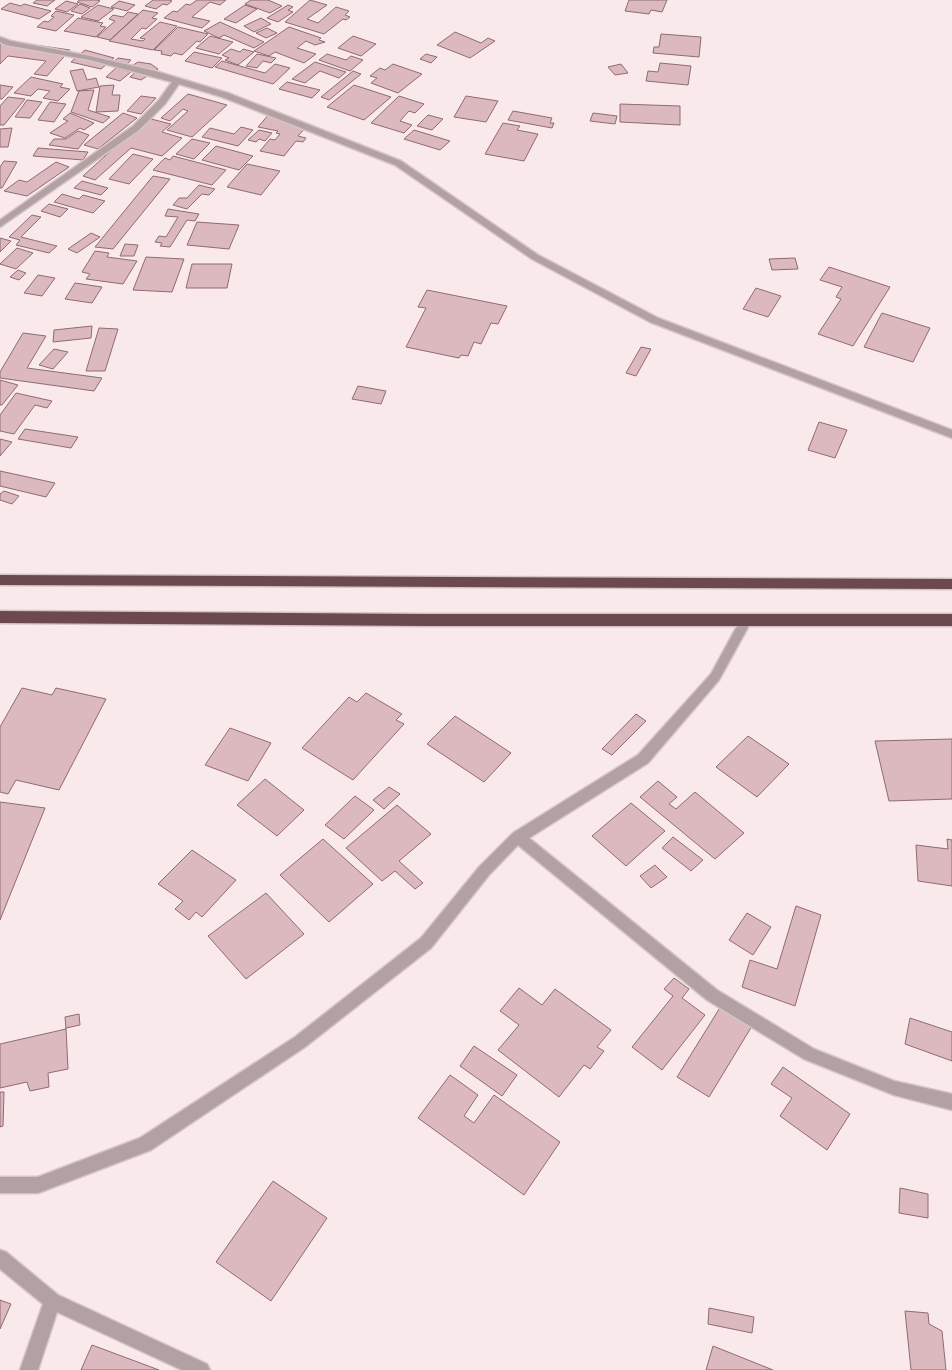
<svg xmlns="http://www.w3.org/2000/svg" width="952" height="1370" font-family="'Roboto Condensed',sans-serif">
  <style>
    .building { fill: #dbb9be; stroke: #906b71 }
    .lines { fill: none; stroke-linecap: round; stroke-linejoin: round }
    .minor-casing { stroke: #d5c4c6; stroke-width: 3 }
    .highway-casing { stroke: #d5c4c6; stroke-width: 3 }
    .minor { fill: #b2a0a2; fill-rule: evenodd }
    .highway { fill: #6b494e; fill-rule: evenodd }
  </style>
  <rect width="100%" height="100%" fill="#fae9eb"/>
  <path class="building" d="M37,0H55L47,6L33,3Z
    M80,0H97L100,1L92,7L77,2Z
    M153,0H169L172,1L167,5L163,4L156,9L145,6Z
    M197,0H226L220,5L210,2L192,17L210,21L202,28L164,18L173,11L177,12L186,4L190,5Z
    M251,0H268L282,6L270,13L245,4Z
    M310,0L327,5L307,19L318,23L336,7L349,11L345,15L350,17L346,20L343,19L324,34L285,22Z
    M629,0H667L662,12L651,10L649,14L625,11Z
    M66,1L78,4L67,12L55,9Z
    M119,1L135,5L127,11L111,7Z
    M10,3L21,6L24,4L51,11L39,19L1,9Z
    M80,4L90,8L82,14L71,11Z
    M98,5L114,9L98,21L81,17Z
    M245,5L257,9L236,23L224,19Z
    M288,5L293,7L288,10L293,12L278,22L267,18Z
    M143,10L158,13L152,18L157,19L146,29L142,28L131,39L143,41L145,39L140,38L160,22L177,26L153,50L109,41Z
    M56,11L74,15L56,31L37,27L44,21L48,22L54,17L51,16Z
    M128,12L138,14L110,40L97,37L115,21L109,19L113,15L123,17Z
    M78,18L103,23L100,26L106,27L96,37L64,31Z
    M261,18L271,24L254,32L244,26Z
    M220,22L264,42L254,48L224,35L219,38L204,31Z
    M178,27L208,34L200,42L197,41L182,55L174,53L171,56L161,54L162,51L154,50Z
    M289,27L321,38L319,40L325,42L315,45L306,41L297,48L316,54L304,63L275,52L269,56L254,51Z
    M267,28L277,33L266,38L256,33Z
    M455,32L481,43L488,38L495,41L470,58L437,45Z
    M661,34L701,37L699,57L653,53L654,47H659Z
    M210,36L233,42L219,54L196,48Z
    M353,36L376,44L361,56L338,48Z
    M0,40L70,50L47,76L34,74L46,61L8,56L0,64Z
    M231,49L240,52L243,49L254,52L238,65L225,60L229,58L222,55Z
    M85,50L114,58L101,69L71,62Z
    M194,52L222,58L212,68L185,61Z
    M257,54L276,58L271,63L263,61L257,68L246,66Z
    M327,54L346,60L351,56L363,60L350,71L319,60Z
    M426,54L437,57L431,63L420,59Z
    M118,58L131,60L124,67L111,64Z
    M222,61L265,73L275,64L290,68L273,84L215,67Z
    M138,62L151,64L158,69L141,80L130,77L137,71L127,69Z
    M315,62L346,72L339,78L320,71L305,83L292,79Z
    M660,63L691,66L688,85L646,81L648,71L658,72Z
    M393,64L422,74L398,93L371,83L377,78L370,76L380,68L385,70Z
    M621,64L628,73L615,75L608,67Z
    M116,68L131,72L120,81L106,77Z
    M83,69L87,80L96,78L99,87L77,91L70,71Z
    M353,71L361,74L329,100L321,97Z
    M31,77L63,84L60,87L70,89L58,101L43,98L50,91L38,89L31,96L14,93Z
    M287,82L320,90L312,98L279,89Z
    M0,85L13,87L2,99H0Z
    M114,85L112,95H120L118,111L96,112L100,86Z
    M354,85L391,97L364,120L327,107Z
    M94,90L88,110L110,117L103,123L71,112L79,91Z
    M188,94L227,105L192,137L167,130L188,111L183,109L170,121L161,118Z
    M141,96L156,98L141,114L127,111Z
    M399,96L424,104L415,113L409,111L400,121L412,125L404,133L371,123Z
    M466,96L498,101L486,122L454,117Z
    M8,97L25,99L4,125H0V106Z
    M27,100L42,102L30,118L15,117Z
    M50,102L66,104L54,122L38,120Z
    M620,104L680,106V125L620,122Z
    M513,111L552,118L550,123H554L552,128L508,120Z
    M70,113L94,123L84,130L80,128L65,138L50,133L68,121L63,119Z
    M123,113L137,118L98,149L84,145Z
    M270,113L287,117L283,122L306,127L298,136L306,138L303,142L296,141L284,156L260,151L270,139L275,140L280,134L276,133L278,131L258,127Z
    M593,113L617,116L615,124L590,121Z
    M428,115L443,119L432,130L417,126Z
    M147,118L171,124L162,132L182,138L162,156L131,148L95,180L83,176Z
    M503,123L520,126L517,130L538,134L524,161L485,154Z
    M241,127L253,130L238,146L202,137L210,128L234,134Z
    M12,128L8,147H0V129Z
    M259,130L272,133L265,141L259,139L256,142L248,140Z
    M414,130L450,141L440,150L404,139Z
    M78,131L89,135L78,149L49,145L54,139H66Z
    M192,139L210,143L194,159L176,154Z
    M216,146L253,156L239,170L202,160Z
    M38,148L88,152L83,160L33,156Z
    M133,154L153,159L129,184L109,179Z
    M173,156L226,170L212,185L153,170L165,158L170,160Z
    M4,161L17,162L2,188H0V167Z
    M56,162L69,167L27,196L4,191L19,180L27,182Z
    M247,164L280,171L261,195L227,187Z
    M153,176L170,179L113,249L95,247Z
    M82,181L108,188L101,195L74,188Z
    M199,185L215,189L209,195L202,194L187,209L173,205L179,198H187Z
    M62,194L79,199L83,195L105,201L93,213L54,202Z
    M49,204L68,209L60,217L41,211Z
    M168,209L199,214L195,221L187,220L170,247L160,246L162,243L155,242L159,236L166,237L178,217L165,216Z
    M32,215L41,217L21,237L57,246L49,253L16,245L20,240L9,237Z
    M197,222L239,225L229,249L187,245Z
    M91,233L100,237L77,253L68,249Z
    M0,238L11,241L0,252Z
    M125,244L138,245L134,256H120Z
    M17,248L33,253L16,269L0,264Z
    M95,251L109,253L107,257L137,261L123,284L86,279L90,274L82,272Z
    M146,257L184,259L172,292L133,290Z
    M795,258L798,269L772,270L769,259Z
    M192,264H232L227,288H186Z
    M829,267L890,287L853,346L818,334L841,299L836,297L842,287L820,280Z
    M18,270L26,273L19,280L10,277Z
    M38,275L55,278L42,296L24,293Z
    M75,283L102,287L92,303L65,299Z
    M756,288L781,296L768,317L743,309Z
    M427,290L507,306L498,324L491,323L481,344L474,342L468,356L461,355L459,358L406,347L426,308L418,307Z
    M882,313L930,328L913,362L864,347Z
    M92,326L91,338L53,342L54,330Z
    M99,328L118,329L105,371H86Z
    M23,333L46,336L27,368L102,378L94,391L0,378V372Z
    M641,347L651,349L636,376L626,373Z
    M54,349L68,352L53,369L39,365Z
    M0,380L18,385L2,405H0Z
    M358,386L386,391L381,404L352,399Z
    M16,393L52,401L47,408L35,405L14,434L0,431V415Z
    M819,422L847,430L835,458L808,450Z
    M25,429L78,437L71,448L18,439Z
    M0,439L12,442L0,456Z
    M0,471L55,483L46,497L0,486Z
    M4,491L19,496L12,504L0,500V494Z
    M22,688L52,695L56,688L106,699L59,790L16,780L8,794L0,792V727Z
    M366,693L402,714L396,720L404,724L353,780L302,748L349,697L357,702Z
    M636,714L646,721L612,755L602,749Z
    M455,716L511,753L484,782L427,744Z
    M230,728L271,743L248,781L205,765Z
    M748,736L789,764L757,797L716,767Z
    M952,739V799L889,801L875,741Z
    M265,779L304,810L277,836L237,805Z
    M658,781L677,797L669,804L676,809L695,792L744,833L715,859L640,797Z
    M389,787L400,794L384,809L373,800Z
    M355,796L374,810L344,839L325,825Z
    M0,802L45,808L0,920Z
    M631,803L665,831L626,866L592,836Z
    M397,805L431,834L399,861L423,883L415,889L395,871L382,881L346,848Z
    M673,837L703,860L691,871L662,848Z
    M323,839L373,884L329,922L280,875Z
    M947,839L952,840V886L918,881L916,845L948,849Z
    M192,850L236,880L202,917L196,912L189,920L175,909L183,901L158,884Z
    M655,865L667,877L651,888L640,876Z
    M266,893L304,934L246,979L208,936Z
    M796,906L821,915L795,1006L742,987L750,960L777,969Z
    M747,913L771,927L753,955L729,940Z
    M674,978L689,989L682,998L705,1015L662,1070L632,1047L673,996L664,989Z
    M519,988L542,1005L555,989L611,1030L597,1047L604,1051L590,1069L584,1065L559,1097L498,1050L519,1025L500,1011Z
    M721,1006L752,1026L709,1097L677,1077Z
    M79,1014L80,1025L66,1028L68,1069L48,1073L49,1087L30,1091L27,1082L0,1088V1044L66,1029L65,1017Z
    M910,1018L952,1032V1061L905,1044Z
    M474,1046L517,1075L502,1096L460,1066Z
    M783,1067L850,1114L827,1150L780,1116L792,1098L771,1084Z
    M450,1075L478,1095L464,1116L474,1123L494,1095L560,1142L524,1195L418,1118Z
    M0,1092H4L3,1126L0,1127Z
    M273,1181L327,1218L271,1301L216,1262Z
    M900,1188L928,1194V1218L899,1213Z
    M0,1300L11,1304L0,1329Z
    M709,1308L754,1317L752,1333L708,1324Z
    M905,1311L928,1313L929,1324L942,1331L946,1370H911Z
    M92,1345L159,1370H81Z
    M713,1346L773,1370H706Z"/>
  <g class="lines">
    <defs>
      <path id="minor" d="M0,37L11,41L90,56L155,71L228,93L401,161L538,255L658,318L952,430V438L650,322L532,259L395,165L222,97L179,84L165,104L139,130L0,227V220L133,126L159,100L172,82L90,60L6,45L0,42Z
        M746,615L750,617L752,620L719,680L648,763L529,838L717,990L814,1049L894,1081L952,1094V1110L894,1095L804,1059L707,1000L518,845L489,875L431,948L305,1047L151,1150L38,1193H0V1177H38L140,1138L295,1037L421,938L479,867L513,833L638,755L711,674L742,617Z
        M0,1250L6,1252L58,1295L207,1364L210,1370H182L57,1312L38,1370H20L43,1304L0,1269Z"/>
      <path id="highway" d="M0,575L952,579V589L0,585Z
        M0,611L424,614H952V626H424L0,623Z"/>
    </defs>
    <use href="#minor" class="minor-casing"/>
    <use href="#highway" class="highway-casing"/>
    <use href="#minor" class="minor"/>
    <use href="#highway" class="highway"/>
  </g>
</svg>
